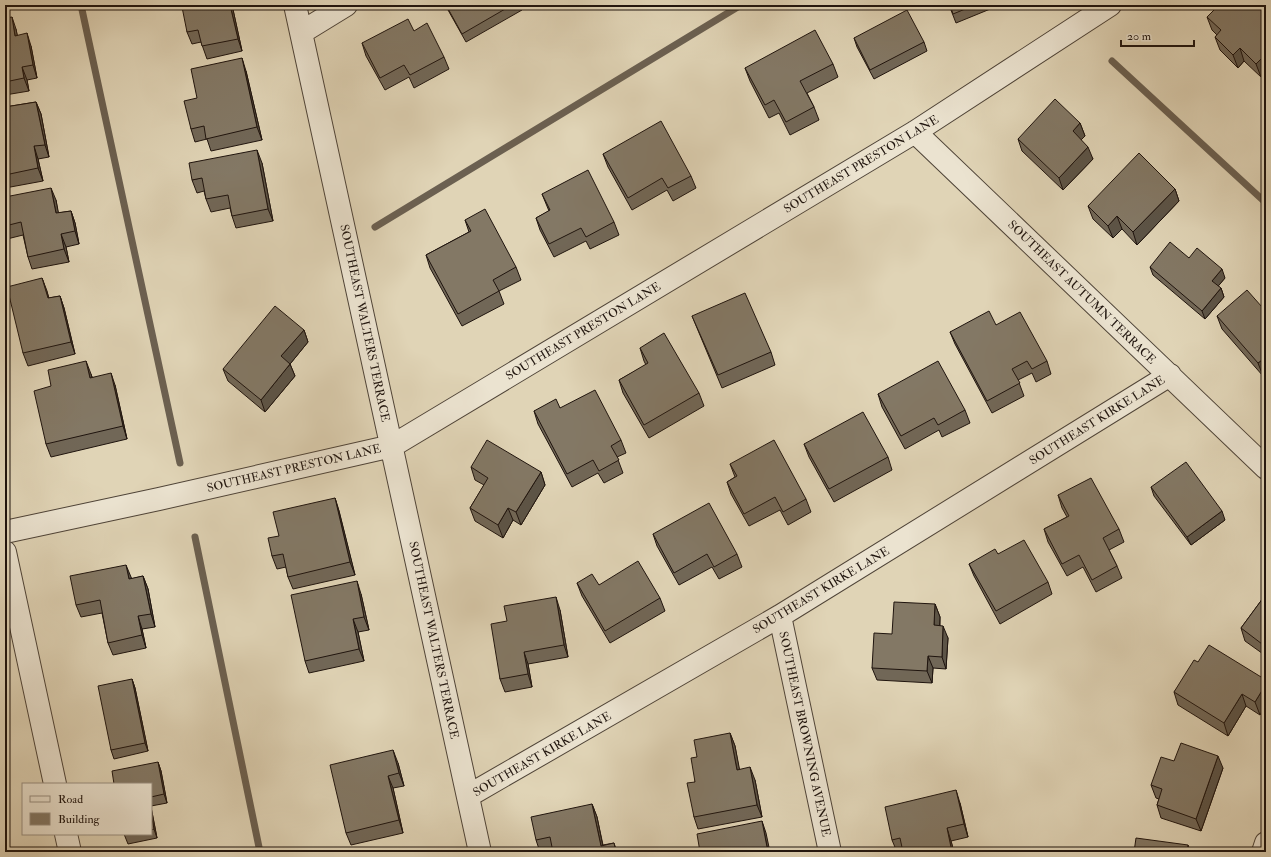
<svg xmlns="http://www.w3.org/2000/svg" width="1271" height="857" font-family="'IM FELL Double Pica',serif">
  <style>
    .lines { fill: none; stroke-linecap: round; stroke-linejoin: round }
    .stream { stroke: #6b6051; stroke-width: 7 }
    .minor-casing { stroke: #4f4438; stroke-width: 24 }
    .minor { stroke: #ebe3d0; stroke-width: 22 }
    .wall { fill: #716757; stroke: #1f140e }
    .shaded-wall { fill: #5c5447; stroke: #1f140e }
    .building { fill: #837865; stroke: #1f140e }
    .labels { text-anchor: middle; stroke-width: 3.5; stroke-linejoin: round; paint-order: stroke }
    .street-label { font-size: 12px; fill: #1f140e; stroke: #ebe3d0 }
  </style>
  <rect width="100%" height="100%" fill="#e0d4b6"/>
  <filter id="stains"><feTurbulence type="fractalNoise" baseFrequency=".005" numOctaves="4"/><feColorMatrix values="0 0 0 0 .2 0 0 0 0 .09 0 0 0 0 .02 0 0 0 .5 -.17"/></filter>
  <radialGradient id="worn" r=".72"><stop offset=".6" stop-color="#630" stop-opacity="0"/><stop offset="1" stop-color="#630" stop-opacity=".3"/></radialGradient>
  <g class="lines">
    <path class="stream" d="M81,5L180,463
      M1112,61L1266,203
      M375,227L741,5
      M195,537L260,852"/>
    <defs>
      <path id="minor" d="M295,5L480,852
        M302,32L346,5
        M915,132L1266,468
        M5,532L159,499L392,446L915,132L1110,5
        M5,552L55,784
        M780,616L830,852
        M468,796L780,616L1170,375
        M66,834L70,852
        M1263,852L1266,843"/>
    </defs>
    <use href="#minor" class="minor-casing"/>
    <use href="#minor" class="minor"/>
  </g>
  <path class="wall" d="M192,5H232L242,51L207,59L201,42L192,44L187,32Z
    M446,5H520L522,10L466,42L448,10Z
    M949,5H1000L956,23Z
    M1263,5L1261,77L1244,61L1238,68L1220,50L1215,37L1217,35L1212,30L1207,17Z
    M5,18L16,29L17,35L31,46L37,78L27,80L29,91L5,95Z
    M414,31L444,57L449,69L414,88L409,77L385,90L366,56L362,43Z
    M854,38L924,42L927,51L874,79L857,47Z
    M833,64L838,77L807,93L814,107L819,120L790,135L779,113L769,118L750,81L745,68Z
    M246,71L262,140L211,151L207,139L195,142L191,129L197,98Z
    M36,102L41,114L49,157L38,159L43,181L5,188V107Z
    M1080,123L1085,136L1081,140L1093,159L1063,190L1022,151L1018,139Z
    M603,154L691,176L696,188L673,201L667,190L632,210L608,167Z
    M262,163L273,221L236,228L232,216L230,208L211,212L206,199L204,191L197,193L192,180Z
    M1175,189L1179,201L1137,245L1122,229L1113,238L1093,219L1088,206Z
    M542,194L614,222L619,235L590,249L586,241L554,257L540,230L536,218L549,211Z
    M5,197L56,200L58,213L71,211L75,223L79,244L66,247L69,262L32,269L28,257L23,235L7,239L5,233Z
    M465,220L516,267L521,280L499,291L504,304L462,326L430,268L426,255L469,232Z
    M1189,258L1225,278L1218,286L1221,288L1224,297L1205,319L1153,275L1150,267Z
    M42,278L49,298L60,296L64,308L75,354L28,366L23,353Z
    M1262,307L1263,376L1222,329L1217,316Z
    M692,316L771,352L775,365L722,388Z
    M996,325L1047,361L1051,374L1036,382L1032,373L1018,380L1024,396L992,413L955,344L950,332Z
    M304,330L308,342L290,364L295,376L265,412L228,381L223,369Z
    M640,348L699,393L704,406L649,438L623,393L619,380L646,365L644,361Z
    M91,374L92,377L115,385L127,439L51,457L46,444L51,386Z
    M878,394L965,410L970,423L942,437L939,430L905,449L882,407Z
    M560,408L621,440L626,453L617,457L623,473L604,483L598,473L572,487L538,424L534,411Z
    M804,444L888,457L892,470L834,502L809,457Z
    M730,464L806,499L811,512L788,525L780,510L749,526L731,494L727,482L735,477Z
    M471,467L541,472L545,485L521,525L513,520L503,538L475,521L470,508L484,485L475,480Z
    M1151,487L1225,520L1191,545L1154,496Z
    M1058,495L1119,529L1124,542L1109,550L1117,566L1122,578L1096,592L1083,567L1067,576L1048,542L1044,529L1067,517L1062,508Z
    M335,498L339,511L355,575L293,589L288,577L286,567L277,569L272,556L279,536Z
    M653,534L737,554L742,567L719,579L712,567L679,585L657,546Z
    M998,554L1048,582L1052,594L1000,624L974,576L969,564Z
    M143,576L148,589L155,627L142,629L146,648L113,655L108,643L102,613L81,617L76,605L131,577V579Z
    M577,583L599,585L660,598L665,611L610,643L582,596Z
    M361,594L369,630L358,632L364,661L309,673L305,661Z
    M1266,594V656L1245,641L1241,628Z
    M935,604L940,617V626L948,638L946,669L933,668L932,683L877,680L872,668L892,634Z
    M560,610L568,657L528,664L532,687L505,692L500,679L507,621Z
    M1198,662L1266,680L1260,715L1246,706L1228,736L1178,705L1174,692Z
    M132,679L135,688L148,751L114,759L111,750Z
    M730,733L735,746L739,769L755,780L762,817L698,829L694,817L695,782L697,757Z
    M1174,761L1223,768L1201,831L1161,818L1157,805L1159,799L1156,798L1151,785Z
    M158,762L161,771L167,803L151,806V784Z
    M398,763L404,786L393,788L403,833L351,845L346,833Z
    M960,803L968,837L951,841L954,852H903V851L897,852L892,840Z
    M592,804L597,817L603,845L614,843L617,852H553L552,850L544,852H540L536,840Z
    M151,807L157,838L128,844L124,834H151Z"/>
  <path class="shaded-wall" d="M230,5H232L242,51L238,39Z
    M12,17L16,29L20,48L15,36Z
    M27,33L31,46L37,78L33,65Z
    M1240,48L1244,61L1238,68L1233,55Z
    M1266,54V72L1261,77L1256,64Z
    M242,58L246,71L262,140L257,127Z
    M22,67L27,80L29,91L24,78Z
    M36,102L41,114L49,157L45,145Z
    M1080,123L1085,136L1077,144L1073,131Z
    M34,146L38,159L43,181L38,168Z
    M1088,147L1093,159L1063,190L1059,178Z
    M257,150L262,163L273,221L268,209Z
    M51,188L56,200L61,226L56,213Z
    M1175,189L1179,201L1137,245L1133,232Z
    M71,211L75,223L79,244L75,231Z
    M1117,216L1122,229L1113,238L1108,226Z
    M61,234L66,247L69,262L64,249Z
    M1222,269L1225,278L1215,290L1212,281Z
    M42,278L47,291L52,311L48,298Z
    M1221,288L1224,297L1205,319L1202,311Z
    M60,296L64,308L75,354L71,342Z
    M304,330L308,342L286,369L281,356Z
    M1266,357V373L1263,376L1258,363Z
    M86,361L91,374L95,390L90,378Z
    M290,364L295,376L265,412L261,400Z
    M111,373L115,385L127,439L123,426Z
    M541,472L545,485L521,525L516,512Z
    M335,498L339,511L355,575L350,562Z
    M508,508L513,520L503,538L498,525Z
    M1222,511L1225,520L1191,545L1187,537Z
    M126,565L131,577L134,592L129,579Z
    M143,576L148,589L155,627L151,614Z
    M357,581L361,594L369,630L364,617Z
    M556,597L560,610L568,657L564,645Z
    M935,604L940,617L939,638L934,625Z
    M138,616L142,629L146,648L142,635Z
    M353,619L358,632L364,661L359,649Z
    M943,626L948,638L946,669L942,657Z
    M524,652L528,664L532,687L528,674Z
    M928,656L933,668L932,683L927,671Z
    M132,679L135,688L148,751L145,743Z
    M1266,684V704L1260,715L1255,702Z
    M1242,694L1246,706L1228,736L1224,723Z
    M730,733L735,746L742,782L737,770Z
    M393,750L398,763L404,786L399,773Z
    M1218,756L1223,768L1201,831L1196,819Z
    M158,762L161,771L167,803L164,794Z
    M750,767L755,780L762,817L757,805Z
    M388,776L393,788L403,833L399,820Z
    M956,790L960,803L968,837L964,824Z
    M592,804L597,817L604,852L601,846Z
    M151,807L157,838L154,829L151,814Z
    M762,821L766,833L770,852H768Z
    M947,828L951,841L954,852H952Z
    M1188,845L1191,852H1187Z"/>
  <path class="building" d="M192,5H230L238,39L202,46L198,30L187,32L182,7Z
    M446,5H512L462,34Z
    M950,5H975L953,14Z
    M1219,5H1263L1266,8V54L1256,64L1240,48L1233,55L1215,37L1221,30L1207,17Z
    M907,10L924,42L870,70L854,38Z
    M12,17L15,36L27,33L33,65L22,67L24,78L5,82V18Z
    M408,19L414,31L427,23L444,57L410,75L404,65L380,78L362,43Z
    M815,30L833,64L800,81L814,107L786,122L774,100L765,105L745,68Z
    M242,58L257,127L206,139L204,126L191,129L184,101L197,98L191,69Z
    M1055,99L1080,123L1073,131L1088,147L1059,178L1018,139Z
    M36,102L45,145L34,146L38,168L5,175V107Z
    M661,121L691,176L668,188L662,178L628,198L603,154Z
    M257,150L268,209L232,216L228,195L206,199L202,178L192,180L189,163Z
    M1139,153L1175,189L1133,232L1117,216L1108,226L1088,206Z
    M588,170L614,222L586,237L581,228L549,244L536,218L550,210L542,194Z
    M51,188L56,213L71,211L75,231L61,234L64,249L28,257L21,222L5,226V197Z
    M485,209L516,267L493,280L499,291L458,314L426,255L471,231L465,220Z
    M1170,242L1189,258L1197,248L1222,269L1212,281L1221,288L1202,311L1150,267Z
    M42,278L48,298L60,296L71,342L23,353L7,287Z
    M1247,290L1262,307L1266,303V357L1258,363L1217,316Z
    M745,293L771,352L718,375L692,316Z
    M275,306L304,330L281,356L290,364L261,400L223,369Z
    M989,311L996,325L1020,312L1047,361L1032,369L1027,361L1012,369L1020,383L987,401L950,332Z
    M664,333L699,393L644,425L619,380L648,363L640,348Z
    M86,361L90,378L111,373L123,426L46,444L34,391L51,386L48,370Z
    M938,361L965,410L938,425L934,418L901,436L878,394Z
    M595,390L621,440L611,446L619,460L599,471L593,460L567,474L534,411L556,399L560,408Z
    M863,412L888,457L829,489L804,444Z
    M487,440L541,472L516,512L508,508L498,525L470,508L488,478L471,467Z
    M774,440L806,499L783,512L775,497L744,514L727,482L737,476L730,464Z
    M1186,462L1222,511L1187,537L1151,487Z
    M1091,478L1119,529L1103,538L1117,566L1092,580L1079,555L1062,564L1044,529L1069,516L1058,495Z
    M335,498L350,562L288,577L283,554L272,556L268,538L279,536L273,512Z
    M709,503L737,554L714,567L707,554L674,573L653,534Z
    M1024,540L1048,582L996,611L969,564L995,549L998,554Z
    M638,561L660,598L605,631L577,583L592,574L599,585Z
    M126,565L129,579L143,576L151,614L138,616L142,635L108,643L100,600L76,605L70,576Z
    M357,581L364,617L353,619L359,649L305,661L291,595Z
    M1266,594V647L1241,628Z
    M556,597L564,645L524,652L528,674L500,679L491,624L507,621L504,606Z
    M894,602L935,604L934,625L943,626L942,657L928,656L927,671L872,668L874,633L892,634Z
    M1209,645L1266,680V684L1255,702L1242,694L1224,723L1174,692L1194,660L1198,662Z
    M132,679L145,743L111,750L98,686Z
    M730,733L737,770L750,767L757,805L694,817L687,783L695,782L691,758L697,757L694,740Z
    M1181,743L1218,756L1196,819L1157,805L1162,789L1151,785L1161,757L1174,761Z
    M393,750L399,773L388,776L399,820L346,833L330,765Z
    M158,762L164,794L151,797V784H114L112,771Z
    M956,790L964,824L947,828L952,852H903L900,838L892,840L885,807Z
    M592,804L601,846L614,843L616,852H553L550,837L536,840L531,817Z
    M151,814L154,829L151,830Z
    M762,821L768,852H700L697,834Z
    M1136,838L1188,845L1187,852H1134Z"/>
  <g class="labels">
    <g class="street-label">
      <text transform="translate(861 164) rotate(-31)" y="4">SOUTHEAST PRESTON LANE</text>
      <text transform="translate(1082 292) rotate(44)" y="4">SOUTHEAST AUTUMN TERRACE</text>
      <text transform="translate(365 323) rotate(78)" y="4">SOUTHEAST WALTERS TERRACE</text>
      <text transform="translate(583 331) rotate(-31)" y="4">SOUTHEAST PRESTON LANE</text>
      <text transform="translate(1097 420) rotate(-32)" y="4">SOUTHEAST KIRKE LANE</text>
      <text transform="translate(294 468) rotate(-13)" y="4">SOUTHEAST PRESTON LANE</text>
      <text transform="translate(821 590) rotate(-31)" y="4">SOUTHEAST KIRKE LANE</text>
      <text transform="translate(434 640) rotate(78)" y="4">SOUTHEAST WALTERS TERRACE</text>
      <text transform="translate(805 734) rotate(78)" y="4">SOUTHEAST BROWNING AVENUE</text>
      <text transform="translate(542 754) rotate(-30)" y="4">SOUTHEAST KIRKE LANE</text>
    </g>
  </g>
  <rect width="1271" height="857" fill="none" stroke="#e0d4b6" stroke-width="20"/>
  <rect x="6" y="6" width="1259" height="845" fill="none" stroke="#1f140e" stroke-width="2"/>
  <rect x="10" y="10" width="1251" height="837" fill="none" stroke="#1f140e"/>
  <rect x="22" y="783" width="130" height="52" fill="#ebe3d0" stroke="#999082"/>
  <rect x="30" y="796" width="20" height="6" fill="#ebe3d0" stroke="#999082"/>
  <text x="58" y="803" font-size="12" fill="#1f140e">Road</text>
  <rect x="30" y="813" width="20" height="12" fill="#837865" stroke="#999082"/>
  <text x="58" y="823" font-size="12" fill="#1f140e">Building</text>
  <path d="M1121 40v6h73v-6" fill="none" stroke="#1f140e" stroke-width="2"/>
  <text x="1127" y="40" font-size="12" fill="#1f140e" stroke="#ebe3d0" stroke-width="3" paint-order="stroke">20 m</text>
  <rect width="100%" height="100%" filter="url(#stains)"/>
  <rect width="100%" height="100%" fill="url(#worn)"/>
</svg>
